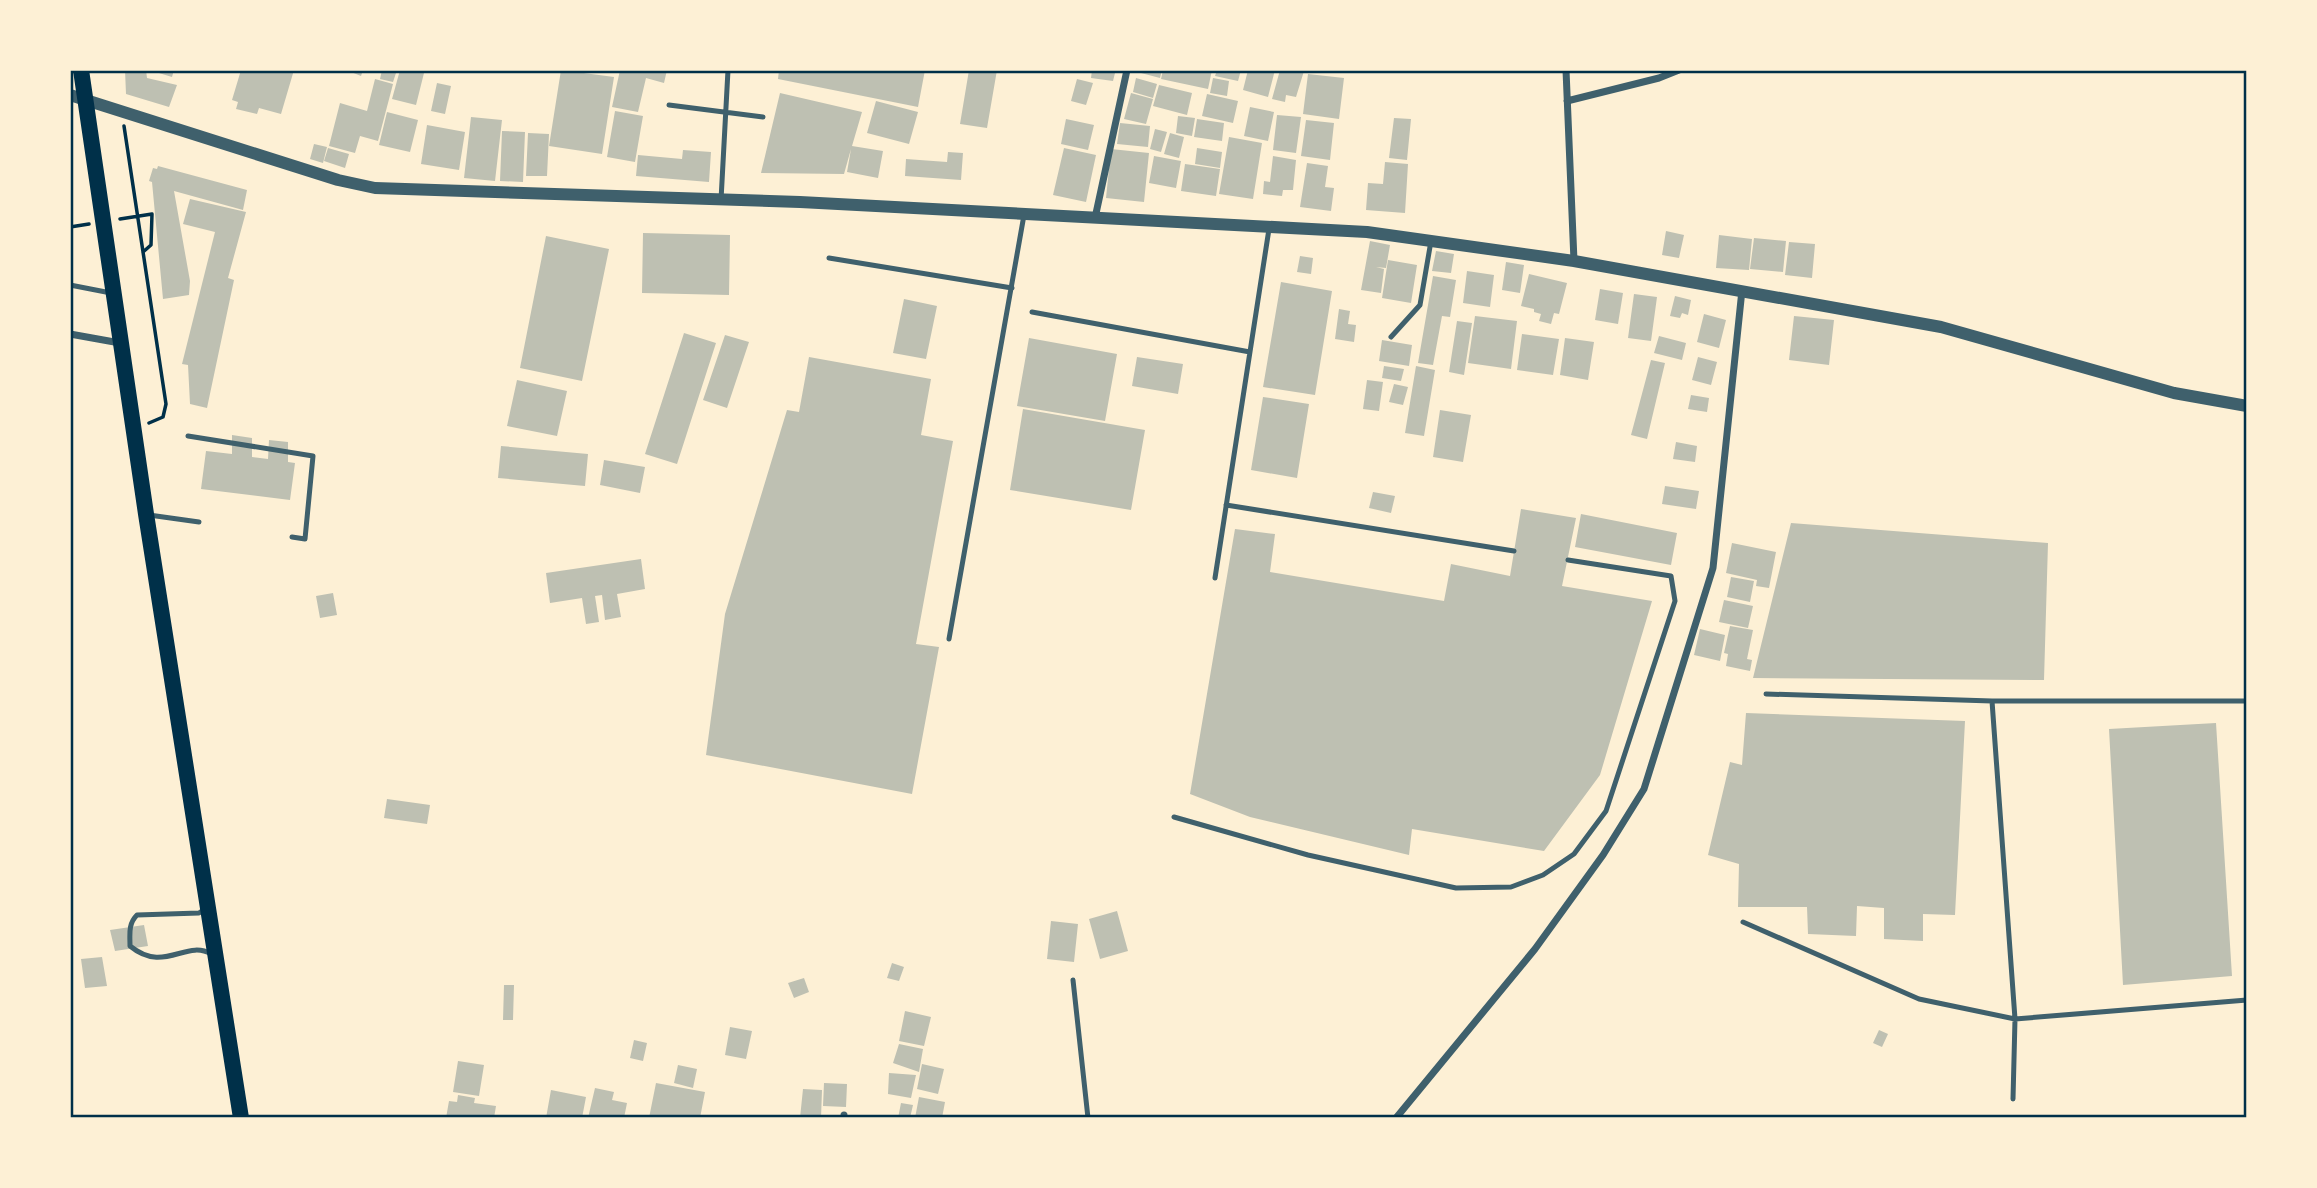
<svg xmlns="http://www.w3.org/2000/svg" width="2317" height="1188" font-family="Barlow,sans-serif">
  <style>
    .building { fill: #bec0b2 }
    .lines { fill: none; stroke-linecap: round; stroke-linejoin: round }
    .path { stroke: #003049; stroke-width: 3.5 }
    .service { stroke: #3f606c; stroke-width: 5 }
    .minor { stroke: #3f606c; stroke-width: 7 }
    .tertiary { stroke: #3f606c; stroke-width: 12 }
    .primary { stroke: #003049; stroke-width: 16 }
    .neatline { fill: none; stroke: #003049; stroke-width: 2.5 }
  </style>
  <rect width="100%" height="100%" fill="#fdf0d5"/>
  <path class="building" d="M125,70H146L147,78L177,85L169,107L126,94Z
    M149,70H174L172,77Z
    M241,70H294L281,114L259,108L257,114L236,109L238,102L232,100Z
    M346,70H363L361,76Z
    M382,70H397L393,82L380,79Z
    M400,70L424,73L416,105L392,99Z
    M561,70L614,77L602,154L549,146Z
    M620,70H667L664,83L646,78L638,112L612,107Z
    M779,70H925L918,107L778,79Z
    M969,70H997L987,128L960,124Z
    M1092,70L1115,73L1113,81L1091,78Z
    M1142,70H1162L1160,78L1141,73Z
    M1163,70H1212L1208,89L1161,79Z
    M1217,70H1241L1238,81L1215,76Z
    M1248,70H1275L1268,97L1243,90Z
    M1280,70L1304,71L1296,97L1286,95L1285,102L1272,99Z
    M1308,74L1344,78L1339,119L1303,114Z
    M1136,78L1157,84L1153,98L1133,92Z
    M1213,78L1229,81L1227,96L1210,93Z
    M375,79L393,84L378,141L360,136L355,153L329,146L340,103L367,111Z
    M1077,79L1093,83L1086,105L1071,101Z
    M437,83L451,86L445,114L431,111Z
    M1159,85L1192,93L1187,115L1153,106Z
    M780,93L862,112L852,146L883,151L878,178L847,172L851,149L844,174L761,173Z
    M1131,93L1153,99L1146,124L1124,119Z
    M1207,94L1238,101L1233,123L1202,116Z
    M876,101L918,112L909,144L867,133Z
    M1250,107L1274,112L1268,141L1244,136Z
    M615,111L643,116L635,162L607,157Z
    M387,112L418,120L410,152L379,145Z
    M1277,115L1301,117L1296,153L1273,150Z
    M1178,116L1195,118L1192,136L1176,133Z
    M471,117L502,120L495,181L464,178Z
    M1394,118L1411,119L1407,160L1389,158Z
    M1066,119L1094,125L1088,150L1061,144Z
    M1197,119L1224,123L1222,141L1194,137Z
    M1306,120L1334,123L1330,160L1301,156Z
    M1120,123L1150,126L1148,147L1117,144Z
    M427,125L465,132L459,170L421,164Z
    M1155,129L1167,132L1161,152L1150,149Z
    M502,131L525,132L523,182L500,181Z
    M528,133L549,134L547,176H526Z
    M1170,133L1184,137L1179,158L1164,154Z
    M1229,137L1262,143L1253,199L1219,194Z
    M314,144L327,147L323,163L310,159Z
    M328,148L349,154L345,168L324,161Z
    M1064,148L1096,155L1086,202L1053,195Z
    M1197,148L1222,152L1220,168L1195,164Z
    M1111,149L1149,153L1144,202L1106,198Z
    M683,150L711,152L709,182L636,176L638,155L682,159Z
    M948,152L963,153L961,180L905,176L906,159L947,162Z
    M1154,156L1181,161L1176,188L1149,183Z
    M1273,156L1296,160L1293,190H1283L1282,196L1263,194L1264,181L1270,182Z
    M1385,162L1408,164L1405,213L1366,210L1368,183L1383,184Z
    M1307,163L1328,166L1325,187L1334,188L1331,211L1300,207Z
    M1185,164L1220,169L1216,196L1181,191Z
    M158,166L247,190L243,210L174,191L190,281L189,295L163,299L152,182L149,181L153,168L157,169Z
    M190,199L246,212L228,278L234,280L207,408L190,404L188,365L182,364L215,232L183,224Z
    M1666,231L1684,235L1679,258L1662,255Z
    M643,233L730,235L729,295L642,293Z
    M1719,235L1752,239L1749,270L1716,268Z
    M546,236L609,249L582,381L520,368Z
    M1754,238L1786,241L1783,272L1750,269Z
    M1370,241L1390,245L1386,268L1376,267L1384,269L1381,293L1361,290Z
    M1789,242L1815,244L1812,278L1785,275Z
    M1436,251L1454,254L1451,273L1432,271Z
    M1300,256L1313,258L1311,274L1297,272Z
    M1388,260L1417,265L1411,303L1382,298Z
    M1506,262L1524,265L1520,293L1502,290Z
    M1467,271L1494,275L1490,307L1463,303Z
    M1529,274L1567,283L1559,314L1554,313L1551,324L1539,321L1541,314L1534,312V309L1521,306Z
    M1433,276L1456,280L1450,317L1442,316L1433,365L1418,363Z
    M1281,282L1332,291L1315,395L1263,387Z
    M1600,289L1623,293L1618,324L1595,320Z
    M1634,294L1657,297L1651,341L1628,338Z
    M1675,296L1691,300L1688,315L1682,313L1680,318L1670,316Z
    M904,299L937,306L926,359L893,353Z
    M1339,309L1350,311L1348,324L1356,325L1354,342L1335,339Z
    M1704,314L1726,320L1719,348L1697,342Z
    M1475,316L1517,321L1511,369L1468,363Z
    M1794,316L1834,320L1829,365L1789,360Z
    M1457,321L1472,323L1464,375L1449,372Z
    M684,333L716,343L677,464L645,454Z
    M1522,334L1559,339L1553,375L1517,370Z
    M725,335L749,342L727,408L703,400Z
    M1659,336L1686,343L1682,360L1654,353Z
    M1029,338L1117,354L1105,421L1017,406Z
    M1565,338L1594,342L1588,380L1560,375Z
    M1382,340L1412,345L1409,366L1379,361Z
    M809,357L931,379L921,435L953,441L916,644L939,647L912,794L706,755L725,614L787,410L799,412Z
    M1137,357L1183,364L1178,394L1132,386Z
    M1698,357L1717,362L1711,385L1692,380Z
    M1651,360L1665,363L1647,439L1631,435Z
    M1384,366L1404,369L1401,381L1382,378Z
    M1416,366L1435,370L1424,436L1405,433Z
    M517,380L567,391L557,436L507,426Z
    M1367,380L1383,382L1379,411L1363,409Z
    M1394,384L1408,387L1403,405L1389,402Z
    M1691,395L1709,398L1707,412L1688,409Z
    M1263,397L1309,404L1297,478L1251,470Z
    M1023,409L1145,430L1131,510L1010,490Z
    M1440,410L1471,415L1463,462L1433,457Z
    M232,435L252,438V457L268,459L269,440L288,442V462L295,463L290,500L201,489L206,451L232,454Z
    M1676,442L1697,446L1695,462L1673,459Z
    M501,446L588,454L585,486L498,478Z
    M604,460L645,467L640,493L600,485Z
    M1665,486L1699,491L1696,509L1662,504Z
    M1373,492L1395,496L1391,513L1369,508Z
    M1521,509L1576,518L1562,586L1652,601L1600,775L1544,851L1412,829L1409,855L1250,817L1190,794L1235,529L1275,534L1270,572L1444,601L1451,564L1510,576Z
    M1581,514L1677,533L1671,565L1575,547Z
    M1791,523L2048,543L2044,680L1753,678Z
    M1732,543L1776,552L1769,588L1756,586L1757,580L1726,573Z
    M641,559L645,589L617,594L621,617L605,620L602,595L595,596L599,622L586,624L582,598L550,603L546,573Z
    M1731,577L1754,581L1750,602L1727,597Z
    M333,593L337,615L320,618L316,596Z
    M1724,600L1753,606L1748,628L1719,622Z
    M1730,626L1753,630L1747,659L1752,660L1750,671L1726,666L1728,654L1724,653Z
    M1700,629L1725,635L1720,661L1694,655Z
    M1746,713L1965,721L1955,915L1923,914V941L1884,939V908L1857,906L1856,936L1808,934L1807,907H1738L1739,864L1708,855L1730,762L1742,765Z
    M2216,723L2232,976L2123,985L2109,729Z
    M387,799L430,805L427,824L384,818Z
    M1117,911L1128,951L1100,959L1089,919Z
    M1051,921L1078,924L1074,962L1047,959Z
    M144,925L148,946L115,951L110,930Z
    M102,957L107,986L85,988L81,959Z
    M892,963L904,967L899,981L887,978Z
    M804,978L809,992L794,998L788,983Z
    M504,985H514L513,1020H503Z
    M905,1011L931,1017L924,1046L899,1041Z
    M730,1027L752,1031L746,1059L725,1055Z
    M1879,1030L1888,1034L1882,1047L1873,1043Z
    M634,1040L647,1043L643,1061L630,1058Z
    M899,1044L923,1049L919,1072L893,1063Z
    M458,1061L484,1065L479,1096L453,1092Z
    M922,1064L944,1069L938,1094L917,1089Z
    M678,1065L697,1069L693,1088L674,1083Z
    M889,1073L916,1075L911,1098L888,1094Z
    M656,1083L705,1092L700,1118H649Z
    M824,1083L847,1084L846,1107L823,1106Z
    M595,1088L614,1092L612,1100L627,1103L624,1118H588Z
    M803,1089L822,1090L821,1118H800Z
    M551,1090L586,1097L582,1118H546Z
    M458,1095L475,1098L474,1103L496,1106L494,1118H446L449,1101L457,1102Z
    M919,1097L945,1102L942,1118H915Z
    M901,1103L913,1105L910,1118H898Z"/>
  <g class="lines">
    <path class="path" d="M124,126L166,404L163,417L149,423
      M120,219L152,214L151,245L143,252
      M70,227L89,224"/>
    <path class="service" d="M669,105L763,117
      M721,200L728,70
      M829,258L1012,288
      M70,285L111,293
      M1032,312L1250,352
      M1391,337L1420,305L1431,241
      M188,436L313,456L305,539L292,537
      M1226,505L1514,551
      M149,515L199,522
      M1215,578L1269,229
      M949,639L1024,215
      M1766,694L1992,701H2247
      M1992,701L2015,1019L2013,1099
      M1174,817L1308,855L1456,888L1511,887L1543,875L1574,854L1606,811L1675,601L1671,576L1568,560
      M205,909L199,913L137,915C128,924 130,934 130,946C164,974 186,939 211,954
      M1743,922L1919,999L2015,1019L2247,1000
      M1073,980L1088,1118"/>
    <path class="minor" d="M1566,70L1574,261
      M1567,101L1659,78L1679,70
      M1095,218L1127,70
      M70,334L120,343
      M844,1118V1115
      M1396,1118L1535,949L1603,855L1644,789L1713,568L1742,290"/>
    <path class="tertiary" d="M70,95L338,180L375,188L800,202L1367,232L1574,261L1941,327L2174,393L2247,406"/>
    <path class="primary" d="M81,70L146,514L241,1118"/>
  </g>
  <rect width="2317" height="1188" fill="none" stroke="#fdf0d5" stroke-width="144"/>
  <rect x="72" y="72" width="2173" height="1044" class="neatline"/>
</svg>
